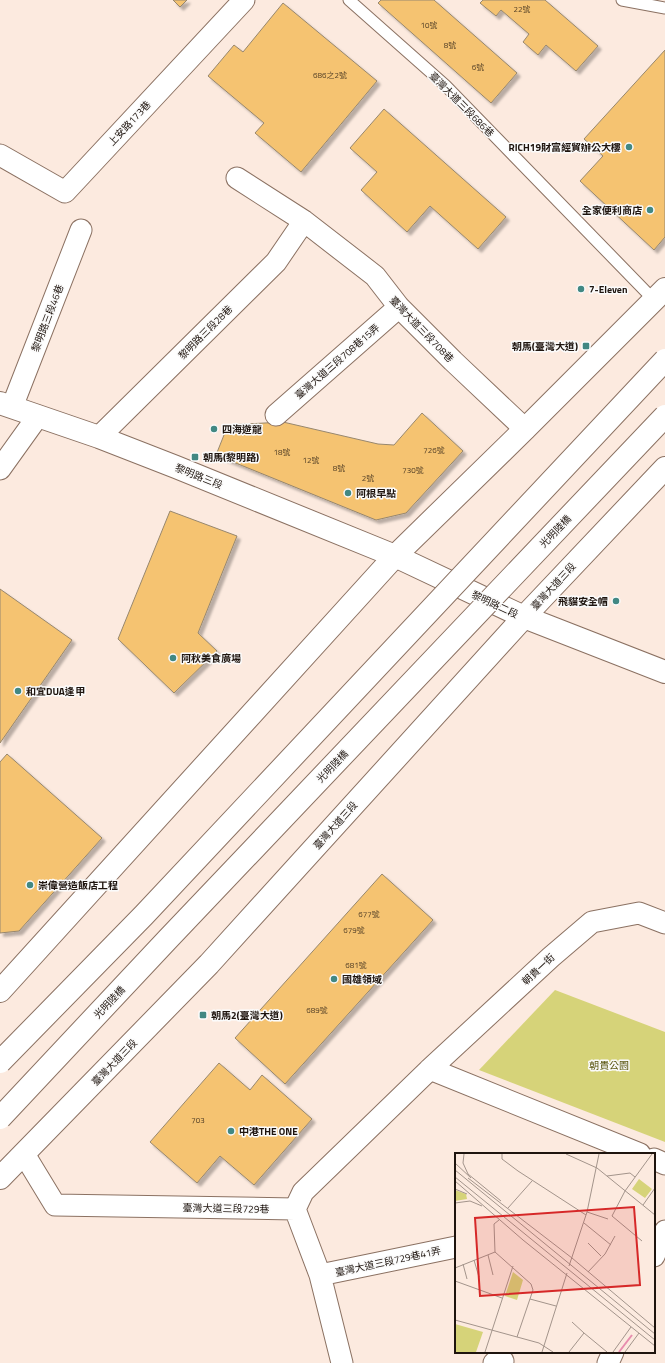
<svg xmlns="http://www.w3.org/2000/svg" width="665" height="1363" font-family="'Titillium Web','Noto Sans TC',sans-serif">
  <style>
    .green { fill: #d6d379 }
    .building { fill: #f5c371; stroke: #97876e; filter: url(#shadow) }
    .lines { fill: none; stroke-linecap: round; stroke-linejoin: round }
    .service-casing { stroke: #8b7162; stroke-width: 13 }
    .minor-casing { stroke: #8b7162; stroke-width: 23 }
    .secondary-casing { stroke: #8b7162; stroke-width: 24 }
    .primary-casing { stroke: #8b7162; stroke-width: 24 }
    .service { stroke: #fff; stroke-width: 11 }
    .minor { stroke: #fff; stroke-width: 21 }
    .secondary { stroke: #fff; stroke-width: 22 }
    .primary { stroke: #fff; stroke-width: 22 }
    .primary-bridge-casing { stroke: #8b7162; stroke-width: 24; stroke-linecap: butt }
    .primary-bridge { stroke: #fff; stroke-width: 22 }
    .poi-dot { fill: #418883; stroke: #fbfbfb; stroke-width: 1.5 }
    .labels { text-anchor: middle; stroke-width: 3; stroke-linejoin: round; paint-order: stroke }
    .number-label { font-size: 8px; fill: #544027 }
    .street-label { font-size: 10px; fill: #1e140e; stroke: #fbfbfb }
    .poi-label { font-size: 10px; font-weight: bold; fill: #1e140e; stroke: #fbfbfb; text-anchor: start }
    .park-label { font-size: 10px; fill: #5a5610; stroke: #fbfbfb }
    .inset-river { fill: none; stroke: #e78dae; stroke-width: 2 }
    .inset-road { fill: none; stroke: #a3948b; stroke-width: 1 }
    .view { fill: #d62828; fill-opacity: 0.15; stroke: #d62828; stroke-width: 2 }
    .inset-edge { fill: none; stroke: #1e140e; stroke-width: 2 }
  </style>
  <defs>
    <filter id="shadow"><feDropShadow dx="3.5" dy="3.5" stdDeviation="1" flood-color="#0004"/></filter>
  </defs>
  <rect width="100%" height="100%" fill="#fceadf"/>
  <path class="green" d="M555,990L665,1032V1142L479,1070Z"/>
  <path class="building" d="M173,0H187L180,7Z
    M381,0H434L517,73L491,103L378,3Z
    M483,0H545L598,46L576,71L546,45L538,55L523,42L529,34L501,10L496,16L480,3Z
    M283,3L377,81L301,172L255,133L264,123L208,76L234,45L243,52Z
    M665,50V237L654,250L580,181L603,156L584,139Z
    M384,109L506,217L478,249L430,206L407,232L361,190L377,172L350,148Z
    M422,413L463,451L406,513L376,520L216,455L228,425L283,422L378,444L394,445Z
    M170,511L237,536L198,633L217,651L174,693L118,639Z
    M0,589L72,640L0,743Z
    M7,754L102,838L19,931L0,933V762Z
    M382,874L433,920L285,1084L235,1038Z
    M219,1063L250,1090L262,1075L312,1119L254,1185L220,1156L197,1183L150,1142Z"/>
  <g class="lines">
    <defs>
      <path id="service" d="M349,0L445,85L654,300
        M622,0L665,8"/>
      <path id="minor" d="M0,155L65,192L244,0
        M237,178L304,221L375,276L399,307L453,361L525,429
        M12,407L81,230
        M276,415L399,307
        M99,437L276,262L304,221
        M0,469L38,416
        M430,1069L640,1154
        M24,1154L55,1205L295,1209
        M654,1159L665,1164
        M295,1209L303,1192L430,1069L551,957L592,922L639,913L665,923
        M295,1209L320,1275L342,1363
        M654,1256L665,1231
        M320,1275L456,1247
        M494,1363L503,1361
        M608,1363L613,1352"/>
      <path id="secondary" d="M0,403L99,437L176,467L395,556L524,617L665,672"/>
      <path id="primary" d="M0,991L395,556L525,429L665,289
        M0,1178L209,964L524,617L665,468"/>
    </defs>
    <use href="#service" class="service-casing"/>
    <use href="#minor" class="minor-casing"/>
    <use href="#secondary" class="secondary-casing"/>
    <use href="#primary" class="primary-casing"/>
    <use href="#service" class="service"/>
    <use href="#minor" class="minor"/>
    <use href="#secondary" class="secondary"/>
    <use href="#primary" class="primary"/>
    <defs>
      <path id="primary-bridge" d="M0,1062L144,915L665,360
        M0,1118L167,940L665,416"/>
    </defs>
    <use href="#primary-bridge" class="primary-bridge-casing"/>
    <use href="#primary-bridge" class="primary-bridge"/>
  </g>
  <g class="poi-dot">
    <circle cx="629" cy="147" r="4"/>
    <circle cx="650" cy="210" r="4"/>
    <circle cx="581" cy="289" r="4"/>
    <rect x="582" y="342" width="8" height="8" rx="2"/>
    <circle cx="214" cy="429" r="4"/>
    <rect x="191" y="453" width="8" height="8" rx="2"/>
    <circle cx="348" cy="493" r="4"/>
    <circle cx="616" cy="601" r="4"/>
    <circle cx="173" cy="658" r="4"/>
    <circle cx="18" cy="691" r="4"/>
    <circle cx="30" cy="885" r="4"/>
    <circle cx="334" cy="979" r="4"/>
    <rect x="199" y="1011" width="8" height="8" rx="2"/>
    <circle cx="231" cy="1131" r="4"/>
  </g>
  <g class="labels">
    <g class="number-label">
      <text x="522" y="12">22號</text>
      <text x="429" y="28">10號</text>
      <text x="450" y="48">8號</text>
      <text x="478" y="70">6號</text>
      <text x="330" y="78">686之2號</text>
      <text x="434" y="453">726號</text>
      <text x="282" y="455">18號</text>
      <text x="311" y="463">12號</text>
      <text x="339" y="471">8號</text>
      <text x="413" y="473">730號</text>
      <text x="368" y="481">2號</text>
      <text x="369" y="917">677號</text>
      <text x="354" y="933">679號</text>
      <text x="356" y="968">681號</text>
      <text x="317" y="1013">689號</text>
      <text x="198" y="1123">703</text>
    </g>
    <g class="street-label">
      <text transform="translate(462 104) rotate(45)" y="4">臺灣大道三段686巷</text>
      <text transform="translate(129 123) rotate(-47)" y="4">上安路173巷</text>
      <text transform="translate(47 318) rotate(-69)" y="4">黎明路三段46巷</text>
      <text transform="translate(422 329) rotate(46)" y="4">臺灣大道三段708巷</text>
      <text transform="translate(205 332) rotate(-45)" y="4">黎明路三段28巷</text>
      <text transform="translate(337 361) rotate(-41)" y="4">臺灣大道三段708巷15弄</text>
      <text transform="translate(199 476) rotate(22)" y="4">黎明路三段</text>
      <text transform="translate(555 531) rotate(-46)" y="4">光明陸橋</text>
      <text transform="translate(553 586) rotate(-47)" y="4">臺灣大道三段</text>
      <text transform="translate(495 604) rotate(25)" y="4">黎明路二段</text>
      <text transform="translate(332 766) rotate(-46)" y="4">光明陸橋</text>
      <text transform="translate(335 825) rotate(-48)" y="4">臺灣大道三段</text>
      <text transform="translate(538 969) rotate(-43)" y="4">朝貴一街</text>
      <text transform="translate(109 1002) rotate(-47)" y="4">光明陸橋</text>
      <text transform="translate(114 1062) rotate(-46)" y="4">臺灣大道三段</text>
      <text transform="translate(226 1208) rotate(1)" y="4">臺灣大道三段729巷</text>
      <text transform="translate(388 1261) rotate(-12)" y="4">臺灣大道三段729巷41弄</text>
    </g>
    <g class="poi-label">
      <text x="621" y="151" text-anchor="end">RICH19財富經貿辦公大樓</text>
      <text x="642" y="214" text-anchor="end">全家便利商店</text>
      <text x="589" y="293">7-Eleven</text>
      <text x="578" y="350" text-anchor="end">朝馬(臺灣大道)</text>
      <text x="222" y="433">四海遊龍</text>
      <text x="203" y="461">朝馬(黎明路)</text>
      <text x="356" y="497">阿根早點</text>
      <text x="608" y="605" text-anchor="end">飛貓安全帽</text>
      <text x="181" y="662">阿秋美食廣場</text>
      <text x="26" y="695">和宜DUA逢甲</text>
      <text x="38" y="889">崇偉營造飯店工程</text>
      <text x="342" y="983">國雄領域</text>
      <text x="211" y="1019">朝馬2(臺灣大道)</text>
      <text x="239" y="1135">中港THE ONE</text>
    </g>
    <g class="park-label">
      <text x="609" y="1069">朝貴公園</text>
    </g>
  </g>
  <g transform="translate(455 1153)">
    <rect width="200" height="200" fill="#fceadf"/>
    <path d="M184,26L197,36L190,45L177,36ZM0,37L11,41L12,46L0,48ZM58,119L68,127L62,147L50,143ZM0,171L28,179L21,199H0Z" fill="#d6d379"/>
    <path class="inset-river" d="M164,199L177,182"/>
    <path class="inset-road" d="M9,1L8,10L13,21L46,48M47,1V6L63,18L131,62M111,1L142,15L200,62M0,10L16,25M0,17L200,181M152,23L175,20L180,24M0,24L200,187M13,25L117,105L200,175M0,28L68,87L200,193M0,36L12,41M0,50L15,48L27,53M188,52L200,35M53,55L77,28M132,59L153,66M129,70L156,92M187,88L157,63L170,38L197,1M133,90L146,103M40,99L76,131L78,137L62,184M40,99L39,71L44,67M33,102L38,122M19,107L24,124M8,111L12,126M114,113L132,59L144,1M0,115L40,99M133,119L150,101L160,83M0,128L47,145M75,146L101,153M0,167L84,190L98,199M117,169L129,180M30,199L58,113M87,199L112,120M114,199L129,180L152,199M158,199L176,174M170,199L184,180"/>
    <path class="view" d="M179,54L185,132L25,143L20,65Z"/>
    <rect width="200" height="200" class="inset-edge"/>
  </g>
</svg>
